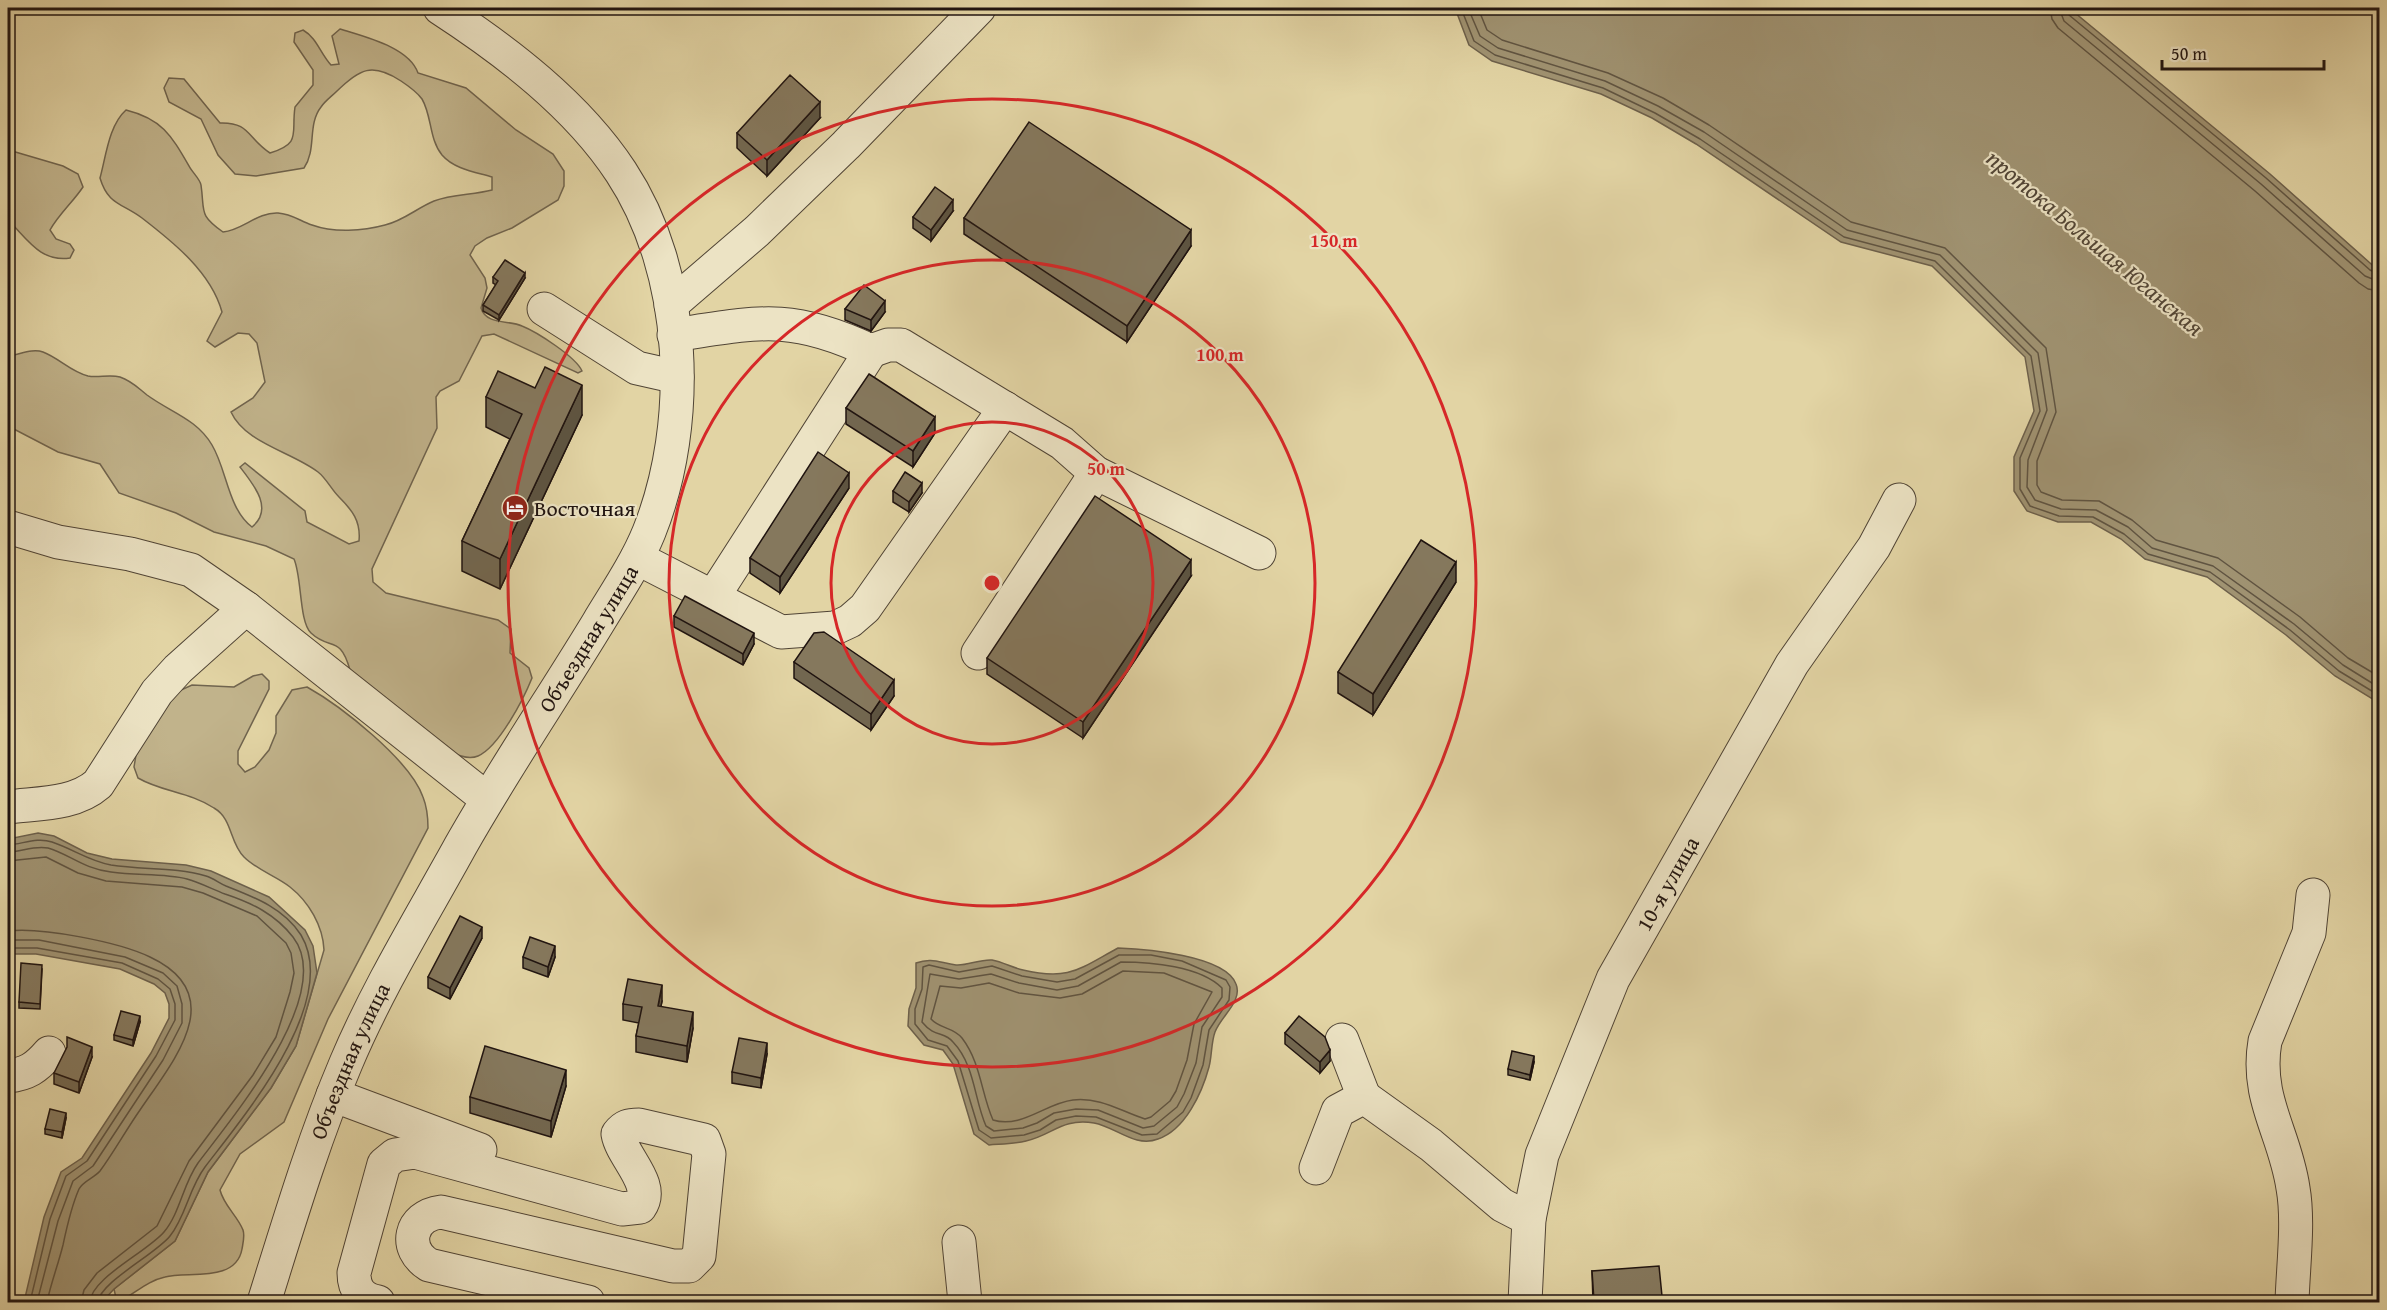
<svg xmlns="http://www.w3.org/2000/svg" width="2387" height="1310" font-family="'Gentium Book Plus',serif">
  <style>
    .green { fill: #c1b38b; stroke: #70644e; stroke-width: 1.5 }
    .water { fill: #a09372; stroke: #6d604b; stroke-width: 1.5 }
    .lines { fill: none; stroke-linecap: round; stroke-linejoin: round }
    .shore { stroke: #605441; stroke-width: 1.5 }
    .minor-casing { stroke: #504435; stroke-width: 35 }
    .minor { stroke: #ece3c4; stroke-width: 33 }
    .wall { fill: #726750; stroke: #201410; stroke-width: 1.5 }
    .shaded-wall { fill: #5d5441; stroke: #201410; stroke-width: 1.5 }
    .building { fill: #85785d; stroke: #201410; stroke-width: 1.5 }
    .ring { fill: none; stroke: #d62828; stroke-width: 3 }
    .labels { text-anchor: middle; stroke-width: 4.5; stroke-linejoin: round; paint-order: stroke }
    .poi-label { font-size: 22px; fill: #201410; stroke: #ece3c4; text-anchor: start }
    .street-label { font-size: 22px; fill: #201410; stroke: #ece3c4 }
    .water-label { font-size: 24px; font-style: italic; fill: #534737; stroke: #ece3c4 }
    .centre { fill: #d62828; stroke: #ece3c4; stroke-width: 3 }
    .ring-label { font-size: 18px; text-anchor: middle; font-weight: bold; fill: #d62828; stroke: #ece3c4; stroke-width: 4.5; stroke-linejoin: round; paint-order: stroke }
  </style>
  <rect width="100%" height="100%" fill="#e2d4a4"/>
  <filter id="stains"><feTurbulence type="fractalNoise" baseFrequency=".00333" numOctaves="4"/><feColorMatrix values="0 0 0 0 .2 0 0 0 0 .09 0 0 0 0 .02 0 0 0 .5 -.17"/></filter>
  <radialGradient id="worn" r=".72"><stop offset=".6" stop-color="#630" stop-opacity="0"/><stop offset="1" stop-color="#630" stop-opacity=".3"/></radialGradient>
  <path class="green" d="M340,29C365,37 409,47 418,73L466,88L516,130L553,154L564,171V186L558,200L512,228L487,238L475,246L470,255L485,278L487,288L481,308C486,325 509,320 522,326C537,332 576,357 582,371L578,373L494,334L482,336L459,381L440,391L436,397L437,428L372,569L373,582L386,593L498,620L511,629L510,653L529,668L532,678C524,698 499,747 478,756C469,760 459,756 451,752L350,670C340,634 330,651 311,633C299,622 302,577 294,559L266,546L214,532L176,513L119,493L100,464L58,452L8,426V356C19,355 32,348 43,352C59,358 71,372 88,376C98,378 110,374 120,377C132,381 138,388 147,395C170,412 197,419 212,445C227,470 228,509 252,527C274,509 254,485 240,467L245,463L305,511L307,522L349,544L359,541C361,521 352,510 339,497C331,489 326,478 318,472C292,452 245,443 231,412L253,398L265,382L257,343L249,334L238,333L215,347L207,341L222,312C211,272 173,242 142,218C122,203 108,205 100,178C106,156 109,125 126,110C162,119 171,135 189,166C192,172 200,179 201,185C205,212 198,214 223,232C243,230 257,212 278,213C292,214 300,221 312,225C334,233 363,231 385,225C403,221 417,208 434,201C452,194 473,195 492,190V177C475,172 454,169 442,155C429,139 432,116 422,99C417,92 407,85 401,81C372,62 360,69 337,91C332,96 325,101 321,107C307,125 317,149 304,168L256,176L235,174L218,155L201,119L169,102L164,88L169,78L184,79L220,123C250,122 247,138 270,153C302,143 291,134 295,107L313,85V70L294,42L295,33L303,30C317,38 320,53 331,65L339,64L332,36Z
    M12,151L63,166L78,174L83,187C73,202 59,214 50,230L56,239L70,244L74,250L70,258C43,262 30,243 13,225L8,224V184H10C13,173 8,162 12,151Z
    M262,674L269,681V689L238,751V764L245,772L255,767L269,750L276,733V716L292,690L307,687C341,706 410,760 423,797C427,807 428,817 428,828L328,1019L284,1122L240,1154L220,1190C224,1206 237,1215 243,1230C245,1236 243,1243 242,1249C236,1283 188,1271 165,1277C147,1281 136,1293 120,1301L116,1298L114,1289L175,1241L208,1172L271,1088L296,1046L324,950C323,926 309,902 290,887C276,876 257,870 244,857C229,842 233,819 214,808C190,792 162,792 138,778L134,767L136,755L170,695L192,685L234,687L253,676Z"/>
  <path class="water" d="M1455,8H2069L2270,174L2379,271V703L2335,676L2286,635L2207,577L2145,559L2121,539L2091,522H2058L2027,511L2014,491V457L2034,411L2025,357L1932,266L1841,242L1696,144L1652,118L1601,94L1492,61L1469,45Z
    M38,833L54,836L87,853L112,859L186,865L211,871L269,897L305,930L313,946L317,973L296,1046L271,1088L208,1172L175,1241L114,1289L102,1302H24L44,1217L61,1172L82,1158L151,1053L169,1018V1004L165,993L154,984L120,969L36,954H8V839Z
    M1118,948C1144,949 1225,955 1236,984C1243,1001 1221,1016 1215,1032C1211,1043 1212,1056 1209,1067C1202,1093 1185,1130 1158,1139C1135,1148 1116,1127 1094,1123C1061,1118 1053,1135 1026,1141C1014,1144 1001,1144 989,1145L974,1134L953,1064L943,1050L924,1045L908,1026L909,1009L916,988V963C932,957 940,963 956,965C967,966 980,959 992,960C1003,962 1013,968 1023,970C1069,981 1079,969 1118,948Z"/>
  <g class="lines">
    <path class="shore" d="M1461,8L1474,41L1495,55L1603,88L1655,113L1700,139L1844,237L1935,261L2031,356L2040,411L2020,458V489L2030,506L2059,516L2093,517L2124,534L2148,554L2210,572L2290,630L2339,671L2380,696
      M1468,8L1480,36L1498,48L1605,81L1658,106L1704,132L1847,230L1940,255L2038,353L2047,410L2028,460L2027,487L2035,500L2061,509L2096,510L2128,527L2152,548L2213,566L2294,624L2343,665L2380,688
      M1478,8L1487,30L1502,40L1608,73L1663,98L1709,125L1851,222L1945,248L2046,348L2056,412L2037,461V485L2041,492L2062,500L2099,501L2132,520L2156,540L2218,558L2300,617L2348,658L2380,677
      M2050,8L2052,19L2058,28L2255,191L2359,283L2368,289L2380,291
      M2059,8L2064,21L2261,184L2365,276L2380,282
      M2066,8L2069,15L2266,178L2370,270L2380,275
      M8,845C23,844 37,837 52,842C73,849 89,861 111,865C143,870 175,867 206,876C213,878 219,883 226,886C254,897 284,908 301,935C341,1002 243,1117 205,1167C189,1188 186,1216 170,1236C156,1254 100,1282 98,1302
      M8,852C21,852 34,845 48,848C69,854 84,869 111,872C136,876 163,873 187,879C201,883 212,889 225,894C252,903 275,914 293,937C337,994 231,1119 198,1163C183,1184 180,1213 164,1232C147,1252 91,1278 90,1302
      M8,861L46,857L78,873L106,881L182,887L203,893L257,916L286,943L291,953L294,973L290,992L276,1037L253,1075L189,1161L157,1226L97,1273L84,1290L81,1302
      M8,931C42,927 119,942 150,957C231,995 173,1061 140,1110C126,1130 114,1152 100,1171C94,1178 83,1181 79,1189C71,1207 67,1226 63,1245C58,1265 51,1283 47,1302
      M8,940H39L125,957L163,973L177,986L182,1004V1023L163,1060L93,1166L73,1181L58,1221L37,1302
      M8,948H37L122,963L158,979L170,989L175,1004V1020L156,1056L87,1161L66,1176L50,1219L30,1302
      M1119,955H1151L1182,961L1226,980L1230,987L1229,1000L1209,1030L1203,1065L1191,1098L1183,1112L1157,1134L1142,1135L1096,1117L1076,1116L1056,1120L1040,1130L1024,1135L991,1138L979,1130L958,1061L947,1046L928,1040L915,1024V1009L922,989L923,967L929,965L959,972L992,966L1022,976L1057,982L1075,979Z
      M1121,962C1151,962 1200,966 1222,988V997L1202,1027L1196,1063L1184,1094L1177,1107L1154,1126L1143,1128L1098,1110L1076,1109L1054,1113L1037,1123L1023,1128L994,1131L986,1126C974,1099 975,1065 953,1042C944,1031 935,1038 922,1022L930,974L959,979L991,974L1019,983L1057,990L1078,986Z
      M1123,971L1164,973L1212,992L1194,1024L1187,1060L1176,1091L1170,1101L1151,1117L1145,1119C1120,1111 1101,1097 1073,1100C1046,1103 1021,1129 993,1120C981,1093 981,1063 962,1038C953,1027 940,1029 931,1019L940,986L961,988L989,983L1019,993L1060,998L1082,994Z"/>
    <defs>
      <g id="minor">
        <path d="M671,305L757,231L846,145L979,8"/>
        <path d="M544,309L637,368L677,377"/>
        <path d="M674,335C759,322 791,313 871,351L888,345H901L1062,443L1096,473L1259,553"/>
        <path d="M8,527L58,542L130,554L191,570L246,608"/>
        <path d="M637,558L781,632L835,628L850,621L865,608L1005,408"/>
        <path d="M713,597L871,351"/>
        <path d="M978,653L1096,473"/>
        <path d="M8,807C38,803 74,805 98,784L157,692L178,669L246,608L487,799"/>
        <path d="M1342,1040L1364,1097"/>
        <path d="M8,1076C27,1074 36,1068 49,1053"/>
        <path d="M333,1095L480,1150"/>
        <path d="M1316,1168L1338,1111L1364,1097L1431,1145L1502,1205L1529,1219"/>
        <path d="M959,1242L965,1302"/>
        <path id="s1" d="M264,1302C289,1222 313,1141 346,1063C378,987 422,916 461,845C504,769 553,697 598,623C616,593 636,564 649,532C693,422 687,272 621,172C577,105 506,51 440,8"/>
        <path d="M378,1302C362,1299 354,1290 354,1273L384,1164L395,1155L415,1152L622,1209L640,1207C656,1184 622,1157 618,1134C624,1126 629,1125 639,1125L704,1140L709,1154L699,1256L689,1266H673L441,1212C409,1216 403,1249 429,1265L588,1302"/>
        <path id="s2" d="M1525,1302L1529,1219L1542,1155L1613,979L1792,664L1874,547L1899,500"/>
        <path d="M2292,1302C2293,1267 2299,1222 2293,1188C2285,1133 2255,1099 2265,1041L2309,933L2313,895"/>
      </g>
    </defs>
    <use href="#minor" class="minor-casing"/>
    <use href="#minor" class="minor"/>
  </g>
  <path class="wall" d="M820,118L767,176L737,148V133Z
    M953,211L931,241L913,228V217Z
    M964,218L1191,246L1127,342L964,234Z
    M493,277L525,278L499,320L483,311V305L496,285L493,283Z
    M845,309L885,312L871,331L845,320Z
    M486,397L582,415L500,589L462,571V541L510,439L486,427Z
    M846,408L935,433L913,467L846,424Z
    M849,488L780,593L750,573V558Z
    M893,491L922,493L909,512L893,502Z
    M1191,576L1083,738L987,674V658Z
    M1456,582L1373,715L1338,693V672Z
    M674,616L754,644L743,665L674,627Z
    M794,662L894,696L871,730L794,678Z
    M482,938L450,999L428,988V977Z
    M523,957H555L548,977L523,968Z
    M42,970L40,1009L19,1008V1002Z
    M662,1001L661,1006L693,1028L687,1062L636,1052V1036L639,1023L623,1020V1004Z
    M140,1022L133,1046L114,1040V1035Z
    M1285,1033L1330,1061L1320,1073L1285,1044Z
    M767,1054L761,1088L732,1083V1072Z
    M92,1057L79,1093L54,1084V1073Z
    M1534,1062L1530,1080L1508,1075V1069Z
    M566,1086L551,1137L470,1113V1097Z
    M66,1118L62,1138L45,1134V1129Z
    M1592,1271L1662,1296V1302H1593Z"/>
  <path class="shaded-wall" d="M820,102V118L767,176V160Z
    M953,200V211L931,241V230Z
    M1191,230V246L1127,342V326Z
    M525,273V278L499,320V315Z
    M885,301V312L871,331V320Z
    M582,385V415L500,589V559Z
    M935,417V433L913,467V451Z
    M849,473V488L780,593V577Z
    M922,483V493L909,512V502Z
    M1191,560V576L1083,738V722Z
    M1456,562V582L1373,715V694Z
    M754,633V644L743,665V654Z
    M894,680V696L871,730V714Z
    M482,927V938L450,999V988Z
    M555,946V957L548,977V967Z
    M662,985V1001L658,1021V1006Z
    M693,1012V1028L687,1062V1046Z
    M140,1016V1022L133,1046V1040Z
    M767,1043V1054L761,1088V1078Z
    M92,1047V1057L79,1093V1082Z
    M1330,1050V1061L1320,1073V1062Z
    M1534,1056V1062L1530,1080V1075Z
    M566,1070V1086L551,1137V1121Z
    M66,1113V1118L62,1138V1132Z"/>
  <path class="building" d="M790,75L820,102L767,160L737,133Z
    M1029,122L1191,230L1127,326L964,218Z
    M935,187L953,200L931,230L913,217Z
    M505,260L525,273L499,315L483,305L498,281L493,277Z
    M864,285L885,301L871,320L845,309Z
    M545,367L582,385L500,559L462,541L522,414L486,397L498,371L535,388Z
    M869,374L935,417L913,451L846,408Z
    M818,452L849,473L780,577L750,558Z
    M905,472L922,483L909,502L893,491Z
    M1095,496L1191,560L1083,722L987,658Z
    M1421,540L1456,562L1373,694L1338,672Z
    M685,596L754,633L743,654L674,616Z
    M824,632L894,680L871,714L794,662L814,633Z
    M460,916L482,927L450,988L428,977Z
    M530,937L555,946L548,967L523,957Z
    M21,963L42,965L40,1004L19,1002Z
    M628,979L662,985L658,1006L693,1012L687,1046L636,1036L642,1007L623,1004Z
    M121,1011L140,1016L133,1040L114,1035Z
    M1299,1016L1325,1037L1330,1050L1320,1062L1285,1033Z
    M67,1037L92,1047L79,1082L54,1073L67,1047Z
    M739,1038L767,1043L761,1078L732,1072Z
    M485,1046L566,1070L551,1121L470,1097Z
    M1512,1051L1534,1056L1530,1075L1508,1069Z
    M50,1109L66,1113L62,1132L45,1129Z
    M1659,1266L1662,1296L1594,1301L1592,1271Z"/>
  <g class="ring">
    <circle cx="992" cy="583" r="161"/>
    <circle cx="992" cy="583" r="323"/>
    <circle cx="992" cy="583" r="484"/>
  </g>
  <defs>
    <symbol id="hotel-disc" viewBox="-11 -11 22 22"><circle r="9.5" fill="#8f2418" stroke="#ece3c4"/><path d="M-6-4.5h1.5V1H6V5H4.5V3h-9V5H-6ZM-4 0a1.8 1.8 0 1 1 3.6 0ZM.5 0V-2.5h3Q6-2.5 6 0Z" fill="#fff"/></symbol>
  </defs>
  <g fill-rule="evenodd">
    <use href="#hotel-disc" x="500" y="493" width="30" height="30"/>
  </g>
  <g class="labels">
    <g class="poi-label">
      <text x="534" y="516">Восточная</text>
    </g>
    <g class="street-label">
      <text dy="8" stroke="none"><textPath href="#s1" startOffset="742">Объездная улица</textPath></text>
      <text dy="8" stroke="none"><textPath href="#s2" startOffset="448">10-я улица</textPath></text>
      <text dy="8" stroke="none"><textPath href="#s1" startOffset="256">Объездная улица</textPath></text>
    </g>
    <g class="water-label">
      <text transform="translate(2095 243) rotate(40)" y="8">протока Большая Юганская</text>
    </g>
  </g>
  <circle cx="992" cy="583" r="9" class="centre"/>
  <g class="ring-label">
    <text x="1334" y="247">150 m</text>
    <text x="1220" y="361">100 m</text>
    <text x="1106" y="475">50 m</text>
  </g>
  <rect width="2387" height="1310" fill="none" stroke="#e2d4a4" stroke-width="30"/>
  <rect x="9" y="9" width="2369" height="1292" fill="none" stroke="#201410" stroke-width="3"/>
  <rect x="15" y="15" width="2357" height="1280" fill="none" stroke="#201410" stroke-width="1.5"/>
  <path d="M2162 60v9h162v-9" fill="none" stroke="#201410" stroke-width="3"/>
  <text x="2171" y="60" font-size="18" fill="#201410" stroke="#ece3c4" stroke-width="4.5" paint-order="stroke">50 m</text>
  <rect width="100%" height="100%" filter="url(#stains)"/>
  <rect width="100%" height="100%" fill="url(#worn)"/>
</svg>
